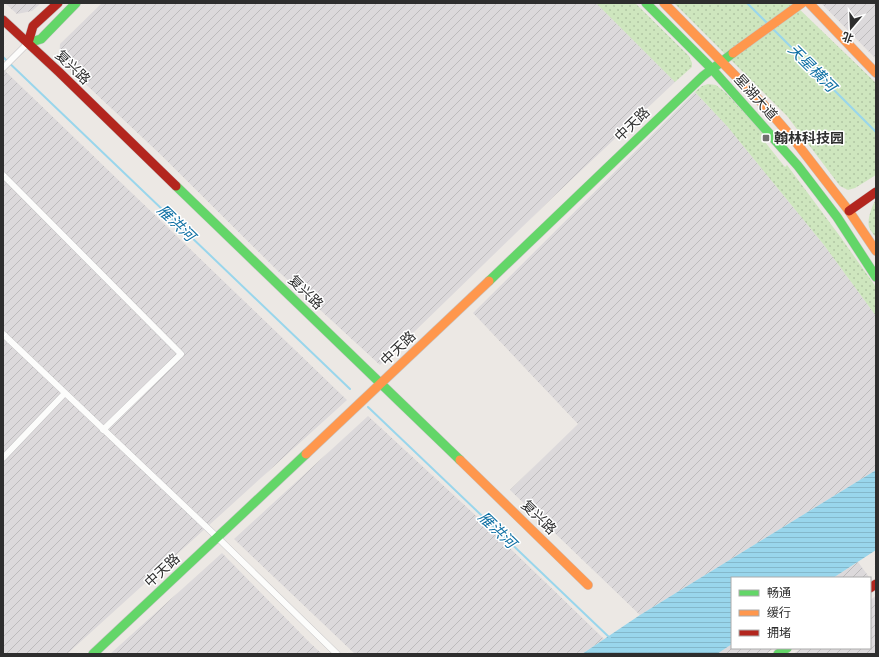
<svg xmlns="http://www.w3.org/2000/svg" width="879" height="657" font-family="Jost,'Noto Sans SC',sans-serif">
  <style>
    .industrial { fill: url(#industrial-furrows) }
    .grass { fill: url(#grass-dots) }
    .water { fill: url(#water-rules) }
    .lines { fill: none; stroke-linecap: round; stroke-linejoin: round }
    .stream { stroke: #99d6ec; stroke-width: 2 }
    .street-casing { stroke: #c5c4c5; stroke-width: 7 }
    .fast-casing { stroke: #c5c4c5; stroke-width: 10 }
    .slow-casing { stroke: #c5c4c5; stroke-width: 10 }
    .jam-casing { stroke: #c5c4c5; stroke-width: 10 }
    .street { stroke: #fcfcfb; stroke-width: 6 }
    .fast { stroke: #63d668; stroke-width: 9 }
    .slow { stroke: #ff974d; stroke-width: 9 }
    .jam { stroke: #b3261e; stroke-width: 9 }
    .poi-dot { fill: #706f6e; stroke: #fff; stroke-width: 1.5 }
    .labels { text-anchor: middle; stroke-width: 3; stroke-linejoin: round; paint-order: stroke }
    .street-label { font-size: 14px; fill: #2e2e2e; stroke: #fff }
    .poi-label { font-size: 14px; font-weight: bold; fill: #2e2e2e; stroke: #fff; text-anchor: start }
    .water-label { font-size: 15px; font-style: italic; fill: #0d6fa3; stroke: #fff }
  </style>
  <defs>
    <pattern id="industrial-furrows" width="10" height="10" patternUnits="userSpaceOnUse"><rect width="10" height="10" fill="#dcd9db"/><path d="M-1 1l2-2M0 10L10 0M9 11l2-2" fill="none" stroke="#bdbbbc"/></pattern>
    <pattern id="grass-dots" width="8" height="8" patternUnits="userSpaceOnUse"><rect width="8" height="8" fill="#cee6be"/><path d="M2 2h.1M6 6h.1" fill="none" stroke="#b1c6a4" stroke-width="1.8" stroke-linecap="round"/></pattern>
    <pattern id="water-rules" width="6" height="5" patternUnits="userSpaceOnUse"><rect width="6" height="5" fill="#99d6ec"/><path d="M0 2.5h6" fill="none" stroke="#84b8cb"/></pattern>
  </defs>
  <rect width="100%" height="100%" fill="#ece8e4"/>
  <path class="industrial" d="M5,3H41L32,11L17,14Z
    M102,3H596L675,82L553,197L380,365L279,272L160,154L59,59L60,44Z
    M824,3H876V59L822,4Z
    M3,69L347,400L67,654H3Z
    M695,92L727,126L824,245L876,316V470L640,615L510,490L578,424L473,313Z
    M368,416L486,525L604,639L582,654H355L234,539Z
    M222,553L309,642L322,654H110Z
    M858,562L872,581L870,582V578H833Z
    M876,596V654H793L802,648H870V600Z
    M732,644V648H774L766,654H717Z"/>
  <path class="grass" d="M596,3H635L689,56L692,63V67L675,82Z
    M674,3H793L876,83V175L855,188L848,190L840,186L787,116Z
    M708,84L716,85L726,93L768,139L765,142L785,167L787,165L839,235L876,287V316L824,245L727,126L695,92L702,86Z
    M876,199V238C874,235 870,230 869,227C867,219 872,206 876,199Z"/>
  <path class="water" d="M876,470V550L833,578H732V644L717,654H582L640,615Z"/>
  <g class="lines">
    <path class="stream" d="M747,3L768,24
      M772,28L876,132
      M3,57L350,389
      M368,407L610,638"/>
    <defs>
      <path id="street" d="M3,68L28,43
        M3,175L181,354L103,430
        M3,334L218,538L337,654
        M3,458L65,393"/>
      <path id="fast" d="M646,3L712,69L798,166L837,217L876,277
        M28,43L41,39L76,3
        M176,186L460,460
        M489,281L703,76L733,53
        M93,654L306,454
        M778,654L787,648"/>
      <path id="slow" d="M664,3L763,104L795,141L849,211L876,251
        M809,3L876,73
        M733,53L802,3
        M306,454L489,281
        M460,460L588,585"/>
      <path id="jam" d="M3,20L59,72L176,186
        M28,43L33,26L58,3
        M849,211L876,192
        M870,588L876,584"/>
    </defs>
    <use href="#street" class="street-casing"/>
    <use href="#fast" class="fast-casing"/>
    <use href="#slow" class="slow-casing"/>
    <use href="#jam" class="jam-casing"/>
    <use href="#street" class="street"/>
    <use href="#fast" class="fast"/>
    <use href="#slow" class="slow"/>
    <use href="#jam" class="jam"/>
  </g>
  <rect class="poi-dot" x="762" y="134" width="8" height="8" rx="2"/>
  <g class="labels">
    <g class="street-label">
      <text transform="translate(73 67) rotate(44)" y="5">复兴路</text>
      <text transform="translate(756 97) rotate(48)" y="5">星湖大道</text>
      <text transform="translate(632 124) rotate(-44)" y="5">中天路</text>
      <text transform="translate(306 292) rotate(44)" y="5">复兴路</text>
      <text transform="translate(398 348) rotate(-44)" y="5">中天路</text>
      <text transform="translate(539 517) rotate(44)" y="5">复兴路</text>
      <text transform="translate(162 570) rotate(-43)" y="5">中天路</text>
    </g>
    <g class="poi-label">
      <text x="774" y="143">翰林科技园</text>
    </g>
    <g class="water-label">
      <text transform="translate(812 68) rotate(45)" y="5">天星横河</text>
      <text transform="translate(176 223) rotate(44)" y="5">雁洪河</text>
      <text transform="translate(497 530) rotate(44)" y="5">雁洪河</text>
    </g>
  </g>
  <rect width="879" height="657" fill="none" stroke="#2e2e2e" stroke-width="8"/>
  <rect x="731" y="577" width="140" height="72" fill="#ffffff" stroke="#ababab"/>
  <rect x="739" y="590" width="20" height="6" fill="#63d668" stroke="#ababab"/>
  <text x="767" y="597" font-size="12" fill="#2e2e2e">畅通</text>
  <rect x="739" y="610" width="20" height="6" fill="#ff974d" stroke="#ababab"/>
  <text x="767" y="617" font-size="12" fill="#2e2e2e">缓行</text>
  <rect x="739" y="630" width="20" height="6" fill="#b3261e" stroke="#ababab"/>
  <text x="767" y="637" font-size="12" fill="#2e2e2e">拥堵</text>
  <g transform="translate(851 28) rotate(199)" stroke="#ffffff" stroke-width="3" paint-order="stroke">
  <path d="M0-3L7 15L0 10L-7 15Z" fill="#2e2e2e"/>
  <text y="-6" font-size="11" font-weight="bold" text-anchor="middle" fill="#2e2e2e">北</text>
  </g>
</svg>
